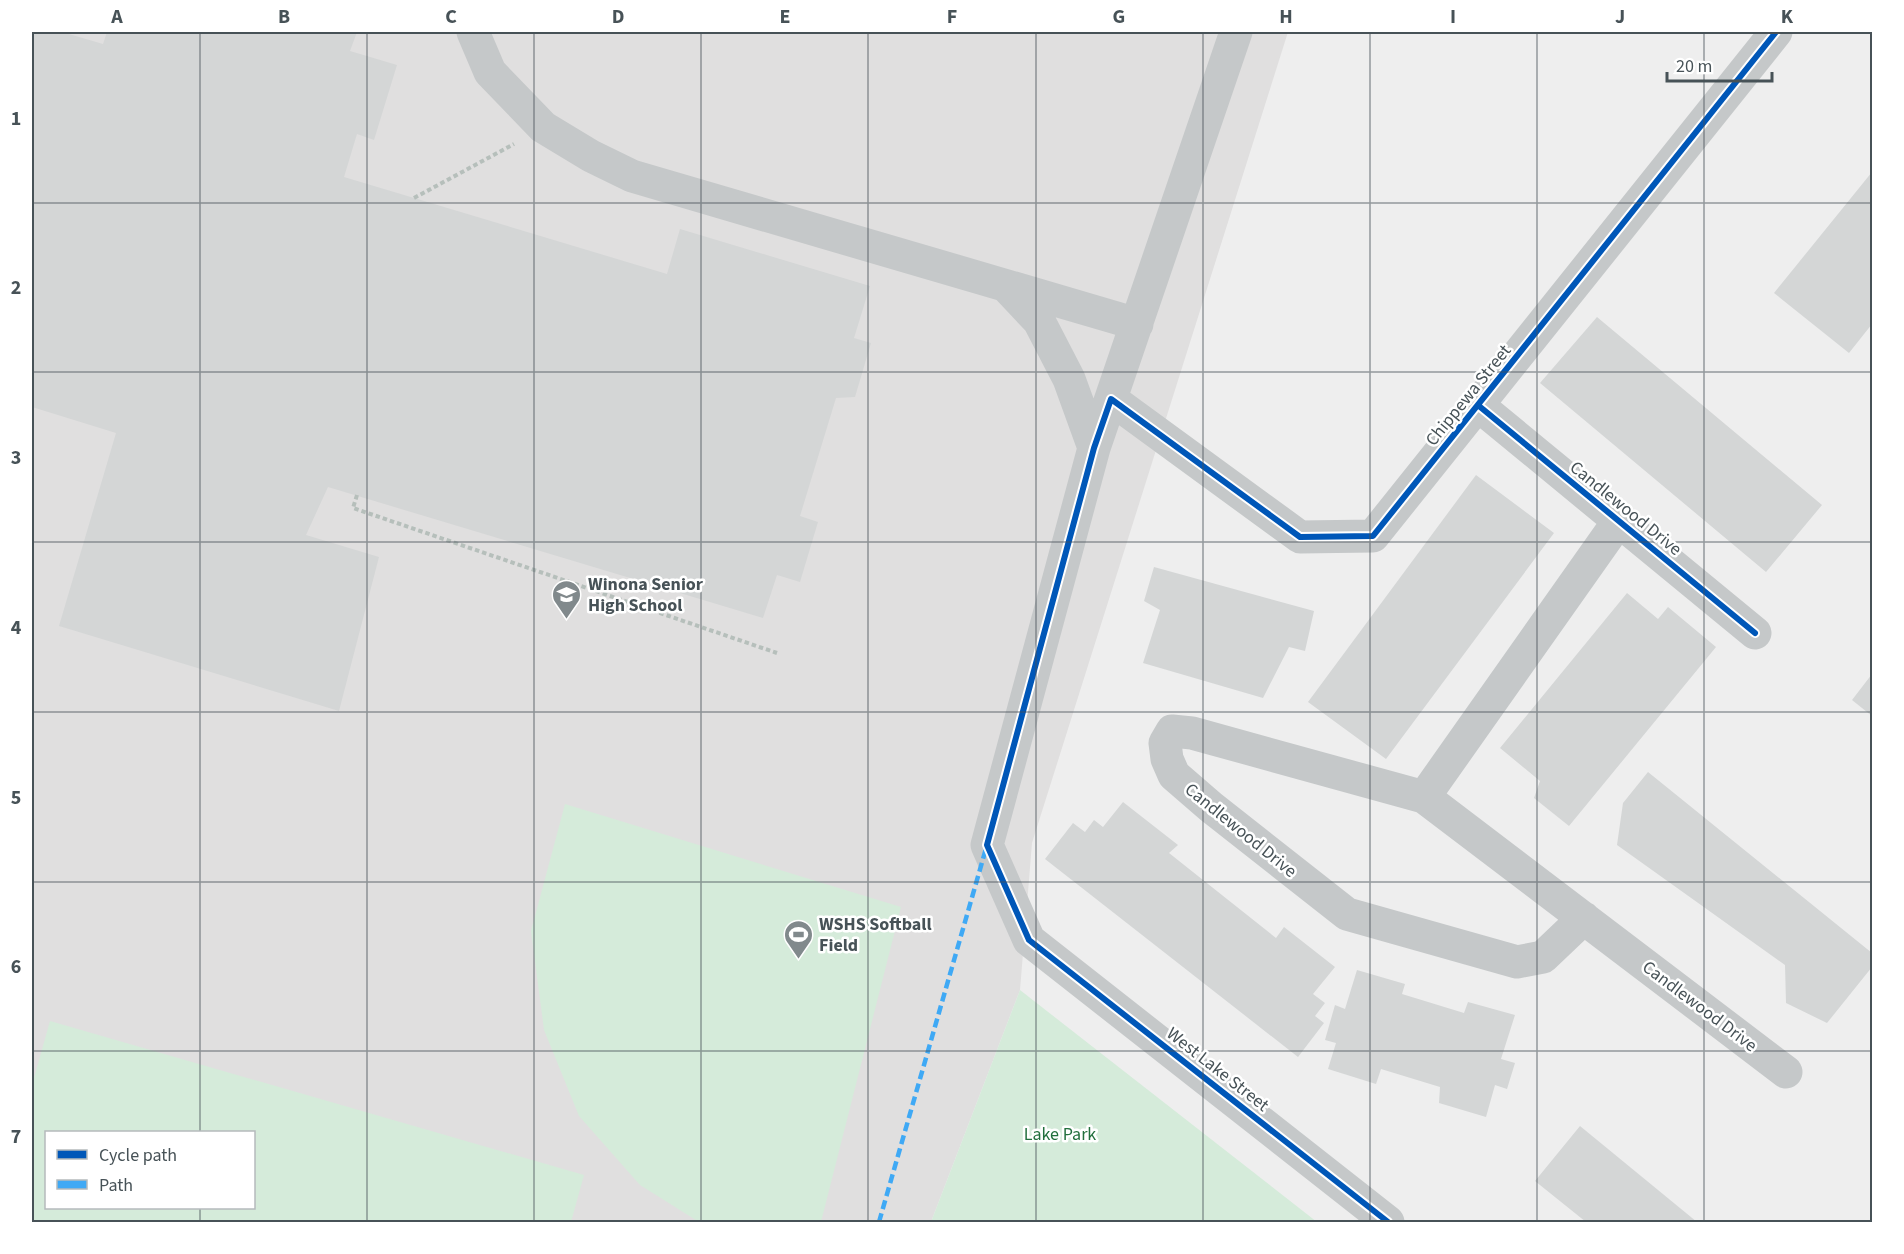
<svg xmlns="http://www.w3.org/2000/svg" width="1904" height="1254" font-family="'Source Sans 3',sans-serif">
  <style>
    .education { fill: #e0dfdf; fill-rule: evenodd }
    .green { fill: #d5ebda; fill-rule: evenodd }
    .building { fill: #d4d6d6 }
    .lines { fill: none; stroke-linecap: round; stroke-linejoin: round }
    .path { stroke: #b6bfbb; stroke-width: 4; stroke-dasharray: 4.5 3; stroke-linecap: butt }
    .minor { stroke: #c5c8c9; stroke-width: 33 }
    .quiet { stroke: #3fa9f5; stroke-width: 4.5; stroke-dasharray: 9 4.5; stroke-linecap: butt }
    .cycleway-casing { stroke: #fff; stroke-width: 10 }
    .cycleway { stroke: #0057b8; stroke-width: 6 }
    .grid { fill: none; stroke: #475257; stroke-width: 1.5; stroke-opacity: 0.55 }
    .labels { text-anchor: middle; stroke-width: 5; stroke-linejoin: round; paint-order: stroke }
    .street-label { font-size: 18px; fill: #475257; stroke: #fff }
    .poi-label { font-size: 18px; font-weight: bold; fill: #475257; stroke: #fff; text-anchor: start }
    .park-label { font-size: 18px; fill: #226f3d; stroke: #fff }
    .neatline { fill: none; stroke: #475257; stroke-width: 2 }
    .grid-label { font-size: 20px; text-anchor: middle; font-weight: bold; fill: #475257 }
  </style>
  <rect width="100%" height="100%" fill="#eee"/>
  <path class="education" d="M32,32H1288L1032,843L1020,990L931,1222H32ZM46,1132H254V1208H46Z"/>
  <path class="green" d="M565,804L901,907L821,1222H699L640,1185L579,1116L544,1030L531,931Z
    M1020,990L1317,1222H931Z
    M50,1021L584,1175L571,1222H32V1085ZM46,1132H254V1208H46Z"/>
  <path class="building" d="M32,32H62L103,44L107,32H357L350,51L397,65L374,140L357,134L344,177L667,274L680,229L870,286L854,338L871,343L855,397L836,398L800,516L818,522L800,582L777,575L763,618L328,487L306,535L379,557L339,711L59,626L116,433L32,407Z
    M1872,172V324L1849,353L1774,293Z
    M1597,317L1822,505L1766,572L1540,383Z
    M1476,475L1554,533L1386,759L1308,702Z
    M1154,567L1314,611L1305,651L1289,647L1263,698L1143,663L1160,610L1144,601Z
    M1627,593L1658,619L1668,607L1716,647L1569,826L1534,798L1540,781L1500,748Z
    M1872,674V716L1852,700Z
    M1648,772L1872,953V967L1827,1023L1786,1003L1785,965L1617,845L1623,803Z
    M1123,802L1178,845L1169,853L1276,938L1284,927L1335,967L1313,994L1325,1003L1315,1016L1324,1023L1298,1057L1045,859L1073,823L1085,832L1094,820L1103,827Z
    M1357,970L1405,984L1402,994L1464,1013L1468,1002L1515,1015L1501,1059L1515,1063L1507,1089L1495,1085L1486,1117L1439,1103L1440,1087L1381,1069L1376,1084L1328,1069L1336,1043L1325,1040L1335,1005L1345,1009Z
    M1580,1126L1697,1222H1586L1535,1181Z"/>
  <g class="lines">
    <path class="path" d="M414,198L514,144
      M357,495L353,508L777,653"/>
    <path class="minor" d="M473,32L490,72L543,127L591,156L632,176L1137,324
      M1236,32L1094,448L987,845L1029,940L1388,1222
      M1006,286L1039,321L1069,379L1094,448
      M1111,399L1300,537L1373,536L1776,32
      M1479,406L1755,633
      M1424,797L1618,522
      M1584,918L1543,957L1517,962L1347,914L1211,807L1174,775L1167,759L1165,743L1172,731L1192,733L1424,797L1786,1072"/>
    <path class="quiet" d="M879,1222L987,845"/>
    <defs>
      <path id="cycleway" d="M1479,406L1755,633
        M1388,1222L1029,940L987,845L1094,448L1111,399L1300,537L1373,536L1776,32"/>
    </defs>
    <use href="#cycleway" class="cycleway-casing"/>
    <use href="#cycleway" class="cycleway"/>
  </g>
  <path class="grid" d="M200,32V1132M367,32V1222M534,32V1222M701,32V1222M868,32V1222M1036,32V1222M1203,32V1222M1370,32V1222M1537,32V1222M1704,32V1222M32,203H1872M32,372H1872M32,542H1872M32,712H1872M32,882H1872M32,1051H1872M200,1208V1222"/>
  <defs>
    <symbol id="school-pin" viewBox="-11 -11 22 30"><path d="M0 17L-7.5 6A9.5 9.5 0 1 1 7.5 6Z" fill="#81898c" stroke="#fff"/><path d="M0-5L7-2L0 1L-7-2ZM-4 1L0 2.5L4 1V4Q0 6-4 4Z" fill="#fff"/></symbol>
    <symbol id="stadium-pin" viewBox="-11 -11 22 30"><path d="M0 17L-7.5 6A9.5 9.5 0 1 1 7.5 6Z" fill="#81898c" stroke="#fff"/><path d="M0-5a6.5 5 0 1 0 0 10a6.5 5 0 1 0 0-10ZM-3.5-1.8h7v3.6h-7Z" fill="#fff"/></symbol>
  </defs>
  <g fill-rule="evenodd">
    <use href="#school-pin" x="550" y="578" width="33" height="45"/>
    <use href="#stadium-pin" x="782" y="918" width="33" height="45"/>
  </g>
  <g class="labels">
    <g class="street-label">
      <text transform="translate(1468 395) rotate(-51)" y="6">Chippewa Street</text>
      <text transform="translate(1626 508) rotate(39)" y="6">Candlewood Drive</text>
      <text transform="translate(1241 830) rotate(39)" y="6">Candlewood Drive</text>
      <text transform="translate(1700 1006) rotate(37)" y="6">Candlewood Drive</text>
      <text transform="translate(1218 1069) rotate(38)" y="6">West Lake Street</text>
    </g>
    <g class="poi-label">
      <text x="588" y="590">Winona Senior<tspan x="588" dy="21">High School</tspan></text>
      <text x="819" y="930">WSHS Softball<tspan x="819" dy="21">Field</tspan></text>
    </g>
    <g class="park-label">
      <text x="1060" y="1140">Lake Park</text>
    </g>
  </g>
  <rect width="1904" height="1254" fill="none" stroke="#ffffff" stroke-width="66"/>
  <rect x="45" y="1131" width="210" height="78" fill="#ffffff" stroke="#b5babc" stroke-width="1.5"/>
  <rect x="57" y="1150" width="30" height="9" fill="#0057b8" stroke="#b5babc" stroke-width="1.5"/>
  <text x="99" y="1161" font-size="18" fill="#475257">Cycle path</text>
  <rect x="57" y="1180" width="30" height="9" fill="#3fa9f5" stroke="#b5babc" stroke-width="1.5"/>
  <text x="99" y="1191" font-size="18" fill="#475257">Path</text>
  <path d="M1667 72v9h105v-9" fill="none" stroke="#475257" stroke-width="3"/>
  <text x="1676" y="72" font-size="18" fill="#475257" stroke="#ffffff" stroke-width="4.5" paint-order="stroke">20 m</text>
  <rect x="33" y="33" width="1838" height="1188" class="neatline"/>
  <g class="grid-label">
    <text x="117" y="23">A</text>
    <text x="284" y="23">B</text>
    <text x="451" y="23">C</text>
    <text x="618" y="23">D</text>
    <text x="785" y="23">E</text>
    <text x="952" y="23">F</text>
    <text x="1119" y="23">G</text>
    <text x="1286" y="23">H</text>
    <text x="1453" y="23">I</text>
    <text x="1620" y="23">J</text>
    <text x="1787" y="23">K</text>
    <text x="16" y="125">1</text>
    <text x="16" y="294">2</text>
    <text x="16" y="464">3</text>
    <text x="16" y="634">4</text>
    <text x="16" y="804">5</text>
    <text x="16" y="973">6</text>
    <text x="16" y="1143">7</text>
  </g>
</svg>
